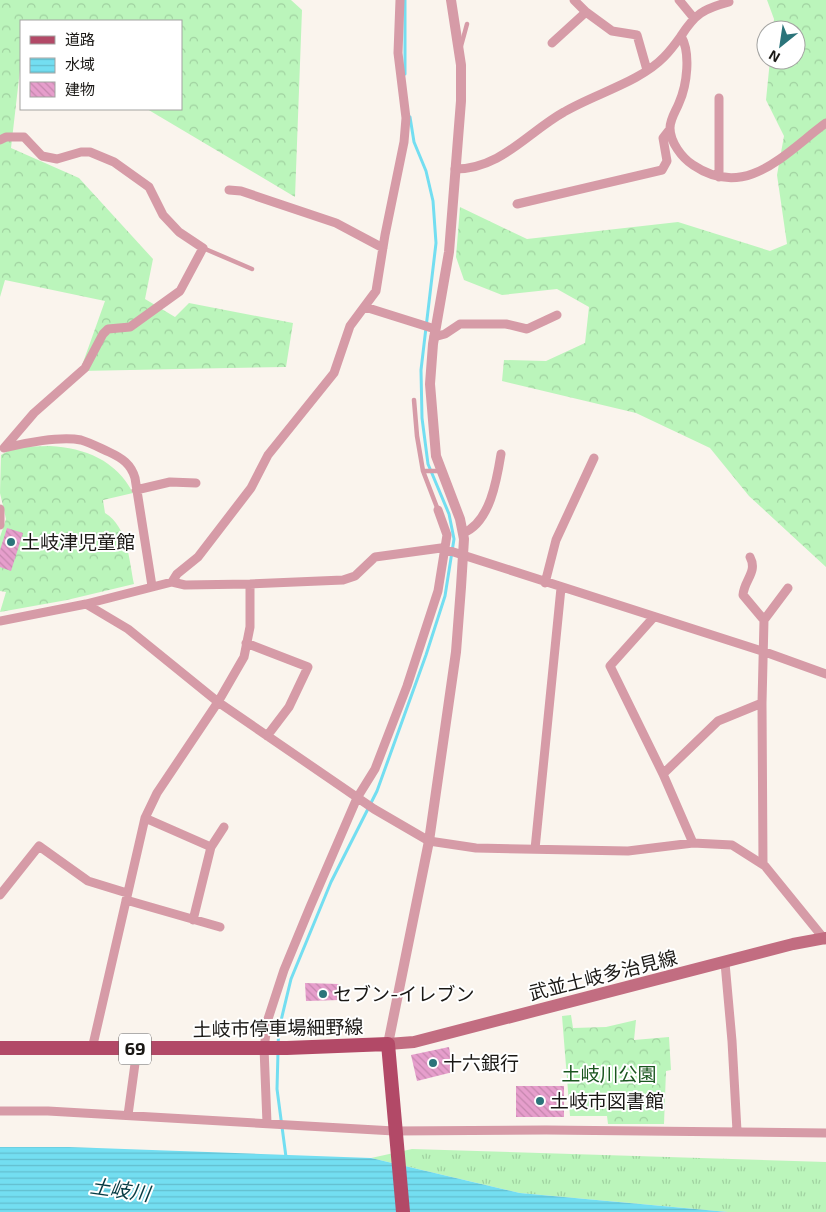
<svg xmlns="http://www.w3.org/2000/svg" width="826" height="1212" font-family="'Exo 2','Noto Sans JP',sans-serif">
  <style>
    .grass { fill: url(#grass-tufts) }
    .forest { fill: url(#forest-crowns) }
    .water { fill: url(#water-rules) }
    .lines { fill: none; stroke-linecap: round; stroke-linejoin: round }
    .stream { stroke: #73def1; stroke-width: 3 }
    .building { fill: url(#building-back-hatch) }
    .service { stroke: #d69ba7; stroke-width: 4.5 }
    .minor { stroke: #d69ba7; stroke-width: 9 }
    .tertiary { stroke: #d69ba7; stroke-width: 10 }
    .secondary { stroke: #c26d81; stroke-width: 12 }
    .primary { stroke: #b24967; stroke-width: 14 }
    .poi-dot { fill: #2b747a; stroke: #fff; stroke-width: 2 }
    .labels { text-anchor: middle; stroke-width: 4; stroke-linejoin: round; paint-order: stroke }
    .shield { fill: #fff; stroke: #5f5d5b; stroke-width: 1 }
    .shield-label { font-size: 18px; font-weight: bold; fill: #1a1815 }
    .poi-label { font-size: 19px; fill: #1a1815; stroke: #fff; text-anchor: start }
    .street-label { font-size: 19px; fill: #1a1815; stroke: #fff }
    .park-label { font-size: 19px; fill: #1a561f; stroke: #fff }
    .water-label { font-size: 20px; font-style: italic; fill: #073c44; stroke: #fff }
  </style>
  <defs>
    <pattern id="grass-tufts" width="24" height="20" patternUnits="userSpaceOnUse" patternTransform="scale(1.25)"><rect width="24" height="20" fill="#bbf5bb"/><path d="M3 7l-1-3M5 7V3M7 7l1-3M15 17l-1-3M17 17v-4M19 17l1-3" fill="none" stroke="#a0d1a0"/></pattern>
    <pattern id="forest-crowns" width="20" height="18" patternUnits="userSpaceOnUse" patternTransform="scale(1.25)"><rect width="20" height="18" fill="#bbf5bb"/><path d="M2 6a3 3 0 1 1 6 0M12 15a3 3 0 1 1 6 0" fill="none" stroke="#a0d1a0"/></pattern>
    <pattern id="water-rules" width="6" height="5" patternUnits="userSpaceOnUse" patternTransform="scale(1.25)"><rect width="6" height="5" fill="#73def1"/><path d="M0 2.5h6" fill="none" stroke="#63bece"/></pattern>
    <pattern id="building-back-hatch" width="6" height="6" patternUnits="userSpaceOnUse" patternTransform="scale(1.25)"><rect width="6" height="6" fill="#e69ecc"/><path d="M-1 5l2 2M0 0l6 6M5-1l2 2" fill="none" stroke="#c587ae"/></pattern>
  </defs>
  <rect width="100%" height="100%" fill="#faf4ed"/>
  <path class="grass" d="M412,1149L826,1162V1212H728L520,1193L371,1158Z"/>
  <path class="forest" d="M0,0H291L302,10L295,197L147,109H181V21H21V61L11,148L79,178L153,259L145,299L175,317L189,303L293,323L286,367L80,371L105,301L5,280L0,297Z
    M767,0H826V567L749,496L710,448L636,413L502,381L504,360L546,361L585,343L589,307L557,289L502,295L464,280L456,257L460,207L527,239L678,222L770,251L787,244L777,175L784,136L766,100L770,60H796V30H773L774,19Z
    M50,446C85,448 116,460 133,493L103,500L105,513C128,527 129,560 134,584L67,600L0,612L6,592L0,591V537L6,519L0,493L1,455L15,447Z
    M571,1015L573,1028L606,1027L636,1020L634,1040L669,1037L671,1070L666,1071L664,1124H608L607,1116H570L562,1016Z"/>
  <path class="water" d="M0,1147H69L371,1158L520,1193L728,1212H0Z"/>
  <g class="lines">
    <path class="stream" d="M405,74V0
      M278,1045L279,1029L291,979L331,882L377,791L426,655L445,596L454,539L449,514L428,464L422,418L421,370L436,243L433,201L426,171L414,142L410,117
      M278,1052L277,1089L286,1157"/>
  </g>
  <path class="building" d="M7,528L23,533L11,571L0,567V550Z
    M305,983L339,984L340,1000L306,1001Z
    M449,1047L453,1072L417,1081L411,1055Z
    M516,1086H564V1117H516Z"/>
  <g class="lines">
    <path class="service" d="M461,46L467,24
      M203,248L252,269
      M414,400L417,436L423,471L438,510
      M423,471H440"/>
    <path class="minor" d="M574,0L586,12
      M679,0L693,17
      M681,36C695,14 703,9 729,2
      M552,43L586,12L612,31L637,35L647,70
      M0,140L6,137H24L42,156L57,159L81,152H90L114,162L149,187L163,215L179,232L203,248L180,291L130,327L108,329L103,334L85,368L34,413L4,448
      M455,169C501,169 528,132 564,112C594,94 640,82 664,57C670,51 676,43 681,36C691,53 687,85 679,103C676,111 670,119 670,128C670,142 682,158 693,165C746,201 785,153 826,123
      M719,177V98
      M229,190L241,191L336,223L383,248
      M517,204L662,170L667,161L663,138L670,129
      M365,307L435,329
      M434,337L445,334L460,324H506L527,329L557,315
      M4,448C24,443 60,436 81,440C91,443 100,448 109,452C122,458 131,464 135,478L152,586
      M136,490L170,482L196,483
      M0,509V525
      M463,533C490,523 497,479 501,454
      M750,557C758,572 744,580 743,595L764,620
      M172,582L177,574L198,557L251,488L268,455L334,373L350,326L376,291L385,235L404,142L406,118L398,53L400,0
      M545,583L556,540L594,458
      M86,604L128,629L218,702L374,809L429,841L476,848L628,851L693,843L732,845L765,866L825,940
      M653,618L610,666L663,774L693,843
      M0,621L86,604L172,582L185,585L250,584L343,580L355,576L375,557L441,548L765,652L826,674
      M246,643L308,667L289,707L267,736
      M663,774L718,721L762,703
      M145,818L211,847
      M535,849L561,588
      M763,864L762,703L764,620L788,588
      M0,895L39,846L88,881L127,893
      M126,900L220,927
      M193,920L211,847L224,827
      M725,963L732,1041L737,1131
      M92,1049L145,818L157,793L218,702L244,657L250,627V584
      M0,1111H48L394,1131L546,1130L826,1133
      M128,1115L137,1049
      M267,1123L264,1048L268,1019L284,970L310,907L357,798L375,769L407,686L438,591L447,535L438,510"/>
    <path class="tertiary" d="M388,1044L429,841L456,652L461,587L464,539L460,519L436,456L430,384L433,344L449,252L461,101V65L451,0"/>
    <path class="secondary" d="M388,1044L414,1042L793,944L826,938"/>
    <path class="primary" d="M0,1048H287L388,1044L403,1212"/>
  </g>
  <g class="poi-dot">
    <circle cx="11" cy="542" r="5"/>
    <circle cx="323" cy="994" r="5"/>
    <circle cx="433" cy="1063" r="5"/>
    <circle cx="540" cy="1101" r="5"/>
  </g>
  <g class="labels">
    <rect class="shield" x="119" y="1033.5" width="32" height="31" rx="4"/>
    <g class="shield-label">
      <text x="135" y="1055">69</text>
    </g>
    <g class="poi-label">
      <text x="21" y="549">土岐津児童館</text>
      <text x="333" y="1001">セブン-イレブン</text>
      <text x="443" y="1070">十六銀行</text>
      <text x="550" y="1108">土岐市図書館</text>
    </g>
    <g class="street-label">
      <text transform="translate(603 975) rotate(-14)" y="7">武並土岐多治見線</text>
      <text transform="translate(278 1028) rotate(-1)" y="7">土岐市停車場細野線</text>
    </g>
    <g class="park-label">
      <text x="609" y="1081">土岐川公園</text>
    </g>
    <g class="water-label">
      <text transform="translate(120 1190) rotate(8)" y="7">土岐川</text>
    </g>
  </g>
  <rect x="20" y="20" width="162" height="90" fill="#ffffff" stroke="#a3a3a1"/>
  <rect x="30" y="36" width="25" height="8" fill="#b24967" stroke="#a3a3a1"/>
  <text x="65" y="45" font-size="15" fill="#1a1815">道路</text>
  <rect x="30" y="58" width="25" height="15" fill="url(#water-rules)" stroke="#a3a3a1"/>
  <text x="65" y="70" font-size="15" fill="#1a1815">水域</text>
  <rect x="30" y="82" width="25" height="15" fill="url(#building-back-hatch)" stroke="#a3a3a1"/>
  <text x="65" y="95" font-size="15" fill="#1a1815">建物</text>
  <g transform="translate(781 45) rotate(210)"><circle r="24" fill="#ffffff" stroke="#a3a3a1"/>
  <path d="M0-4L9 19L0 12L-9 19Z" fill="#2b747a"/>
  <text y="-8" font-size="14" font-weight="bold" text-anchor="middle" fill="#1a1815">N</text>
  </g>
</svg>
